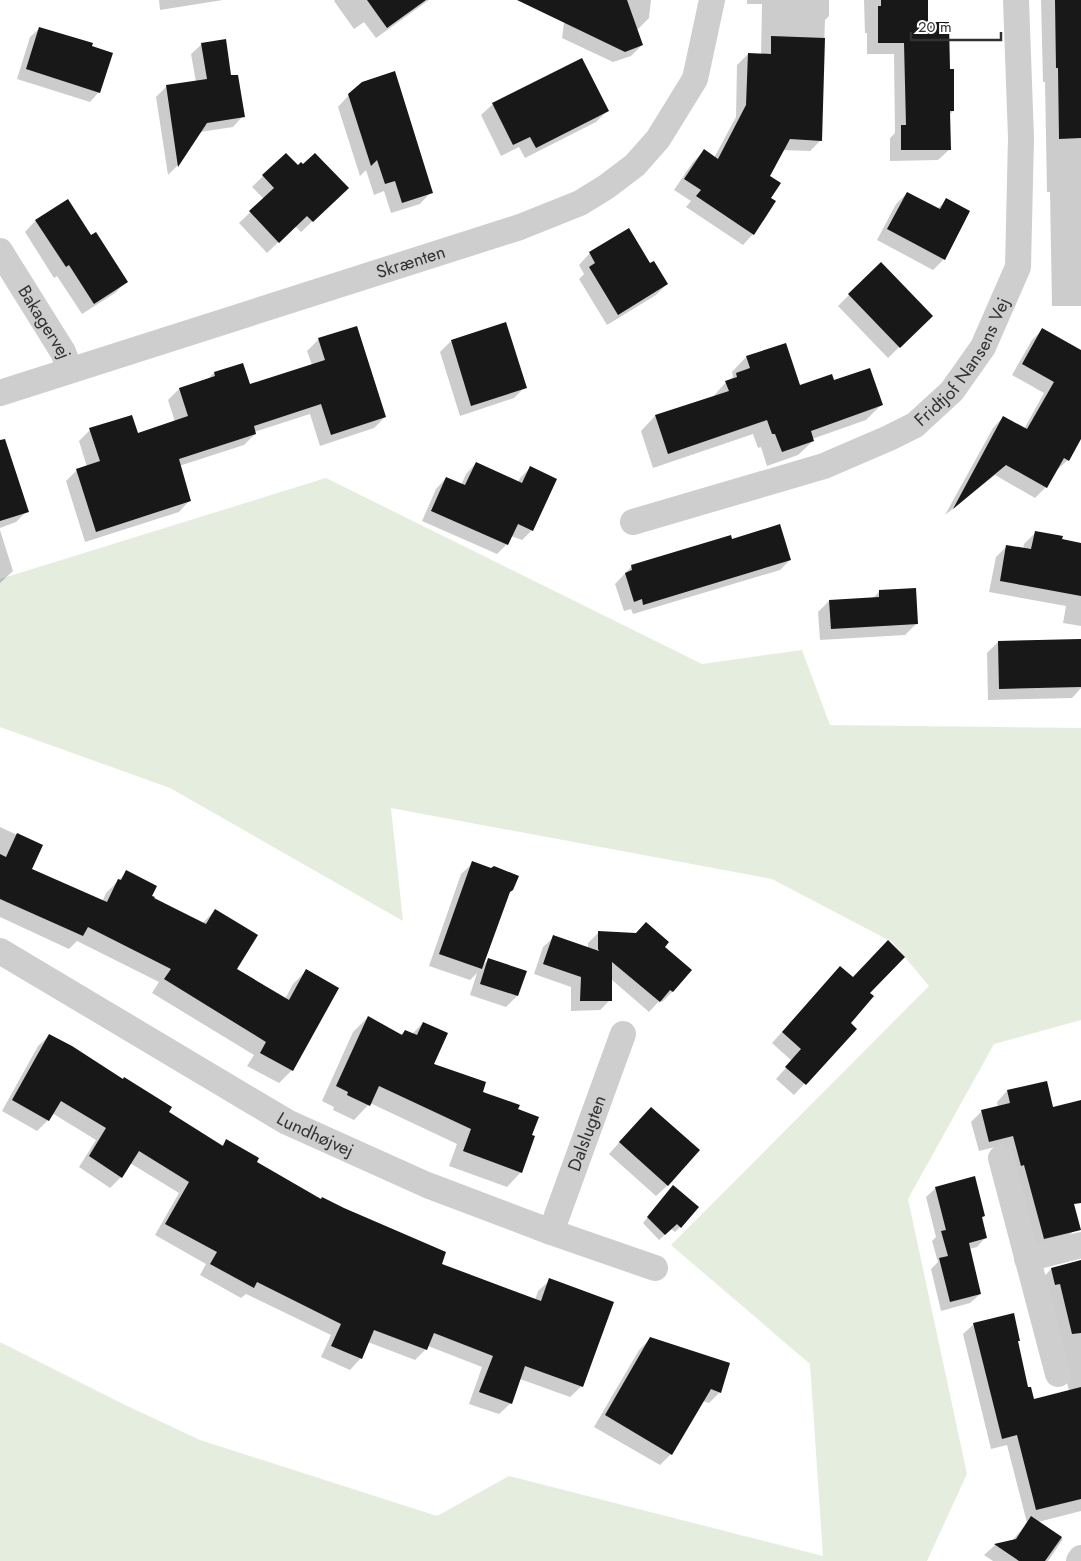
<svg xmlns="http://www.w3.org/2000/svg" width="1081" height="1561" font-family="Jost,sans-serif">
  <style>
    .green { fill: #e5eede }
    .shadow { fill: #0003 }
    .building { fill: #181818 }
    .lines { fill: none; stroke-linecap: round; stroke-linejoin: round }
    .street { stroke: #cecece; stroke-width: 26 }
    .labels { text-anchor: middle; stroke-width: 5; stroke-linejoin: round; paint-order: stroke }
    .street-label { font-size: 18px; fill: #313131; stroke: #fff }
  </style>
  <rect width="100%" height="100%" fill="#fff"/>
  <path class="green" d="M326,478L702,664L802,650L830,725L1081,728V1020L994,1044L908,1199L967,1474L927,1561H0V1342L123,1404L200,1440L437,1516L509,1476L823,1556L810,1364L671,1245L929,986L892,942L772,879L391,808L403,921L170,788L0,727V579Z"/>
  <path class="shadow" d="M159,0H223L160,10Z
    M335,0H429L376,38L364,22L354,29L334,1Z
    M567,0H651L649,18L638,29H636L642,45L631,56L613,62L562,38Z
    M747,0H829V16L825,20L821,140L810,151L782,150L769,176V198L753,234L743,245L686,207L691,201L674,190L693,162L704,151L714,158L736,117L737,65L748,54L761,55L762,4H747Z
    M864,0H927V24L953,111L949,115L950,149L938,160L890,161V138L895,133L894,54H867V33H865Z
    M1041,0H1081V306H1052L1050,192H1047L1045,82H1043Z
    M40,28L99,92L90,102L17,79L30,37Z
    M202,44L230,77L243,116L233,127L200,132L177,166L168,175L156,97L167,86L196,82L191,54Z
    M582,59L607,111L596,122L525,158L519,147L501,156L481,115L493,104Z
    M349,95L431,192L420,204L391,213L384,191L374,195L366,170L360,176L338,107Z
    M263,176L336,199L301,232L295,226L267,253L239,223L264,199L252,187Z
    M907,193L937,209L947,200L944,259L933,270L877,240L896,204Z
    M36,220L90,237L126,282L115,293L82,314L57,276L54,278L25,232Z
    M628,230L650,265L667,284L656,295L607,325L579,279L584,274L579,265L590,253Z
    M849,295L931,316L888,358L838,306Z
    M356,327L385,417L374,428L320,446L310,414L254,432L255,434L244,445L179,466L190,500L179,512L85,542L66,481L77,470L87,467L79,441L90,430L137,434L175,422L168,400L179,389L208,379L214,373L249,386L312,365L307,351L318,340Z
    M1042,330L1079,350H1081V429L1068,460L1057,470L1046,487L1035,498L995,475L945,515L993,428L1003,417L1024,429L1044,393L1012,375L1032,340Z
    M451,341L525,387L514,398L460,416L440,352Z
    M785,344L799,387L833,381L881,405L866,420L812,439L813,441L798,455L767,466L761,447L758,448L753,434L653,468L641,431L655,416L712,398L726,382L733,377L732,372L746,357Z
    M0,445L27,511L16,522L0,528Z
    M476,463L518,482L520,478L530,468L532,530L522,540L511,536L507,544L497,554L422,521L436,489L446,478L461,485L466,474Z
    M0,530L13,571L0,583Z
    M1035,533L1081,544V626L1063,623L1066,606L989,592L996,557L1007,546L1023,549L1024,544Z
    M731,541L790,560L780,570L633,614L631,609L624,611L615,584L632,566Z
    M880,591L917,623L905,635L820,640L818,612L829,601L872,599Z
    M1081,640V688L1072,698L988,700L987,653L998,642Z
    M0,827L41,846L31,869L102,902L106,893L127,872L151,896L202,924L215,910L236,969L285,999L293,984L306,971L292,1070L279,1083L247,1066L254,1055L152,993L159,982L77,941L69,949L0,917Z
    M473,863L491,869L508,894L482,966L489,959L517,996L506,1007L470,995L477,973L470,980L429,966L461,874Z
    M598,933L663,947L690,970L672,992L662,1002L660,1000L649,1012L611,979L610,1000L600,1010L571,1011V987L534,974L543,947L554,937L588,948V943Z
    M830,979H852L868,993L849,1023L855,1029L794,1095L776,1079L792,1061L772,1043Z
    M368,1017L401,1035L405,1031L412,1034L423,1023L432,1065L517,1110L530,1136L521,1172L507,1187L449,1166L457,1144L370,1103L354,1120L333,1110L334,1107L322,1101L353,1032Z
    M50,1035L221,1146L226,1141L255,1162L321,1200L440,1264L535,1300L538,1291L550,1280L582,1386L570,1397L520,1379L511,1403L499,1414L469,1404L482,1367L428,1346L426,1349L415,1360L368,1342L361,1358L350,1370L321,1357L331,1335L246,1294L241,1298L200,1275L206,1264L155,1235L179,1193L130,1163L121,1177L110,1188L79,1167L96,1140L52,1113L48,1120L37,1131L2,1111L38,1046Z
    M1046,1082L1052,1108L1081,1101V1141L1072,1200L1074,1231L1063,1241L1033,1249L1003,1145L979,1151L971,1122L982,1111L998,1107L997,1102L1007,1091Z
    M640,1119L668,1185L656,1196L609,1154Z
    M673,1186L680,1227L675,1232L671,1229L659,1240L643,1223Z
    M936,1188L984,1216L981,1218L986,1237L977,1247L969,1249L980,1294L970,1303L941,1311L931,1269L938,1262L932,1241L936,1237L926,1197Z
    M1081,1262V1511L1038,1522L1063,1539L1048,1561H993L984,1555L995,1545L1012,1541L1027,1523L1007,1445L991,1449L963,1334L974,1324L1016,1342L1027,1389L1033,1401L1069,1391L1041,1280L1051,1269Z
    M651,1338L720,1392L709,1403L702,1401L671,1454L660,1465L594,1427L639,1350Z"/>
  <path class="building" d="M367,0H426L387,28Z
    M517,0H627L643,45L625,52Z
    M881,0H928V22H949L950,69H954V111H950L951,150H901V125H906L904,43H878V6H881Z
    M1055,0H1081V138L1059,139L1058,68H1056Z
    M39,27L93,43L92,46L113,53L100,93L26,69Z
    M771,36L825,38L822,141L790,139L770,176L781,183L771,198L776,201L754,235L696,196L701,190L684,179L704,149L718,159L746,105L748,53L771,54Z
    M226,39L231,75H238L245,117L207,123L178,167L166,85L207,79L201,43Z
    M582,58L609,111L536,148L530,137L513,145L492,103Z
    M395,71L433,193L402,203L395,181L385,184L377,160L371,166L348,94L362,82Z
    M286,153L298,165L301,162L303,164L315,153L349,188L313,222L307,216L279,243L249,211L274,188L262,175Z
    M907,192L940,209L946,198L970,211L945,260L887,229Z
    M68,199L91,235L96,232L128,282L94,304L69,265L66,267L35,220Z
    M629,228L650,263L654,261L668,284L618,315L589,267L595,263L589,252Z
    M881,262L933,316L900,348L848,294Z
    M506,322L527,388L471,406L451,340Z
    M357,326L386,417L331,435L321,404L254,426L256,434L179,459L191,501L96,532L76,469L100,461L89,428L132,415L138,433L188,416L179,388L215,376L214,372L243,363L250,384L325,360L318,338Z
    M1042,328L1081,350V439L1069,461L1064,458L1047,488L1006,465L953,509L1003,416L1027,429L1054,382L1022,364Z
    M786,343L800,385L832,374L834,380L870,368L883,405L811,431L814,441L782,452L775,434H772L767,420L668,454L655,415L729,391L725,381L737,377L736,373L750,368L746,356Z
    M5,439L29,512L0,521V440Z
    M476,462L522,483L530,466L557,479L533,531L518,524L508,545L431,511L446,477L465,485Z
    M780,524L791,560L643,605L642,599L634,602L625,573L632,570L631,565L731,535L732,539Z
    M1035,531L1063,536L1062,539L1081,543V596L1000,581L1006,545L1031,549Z
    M916,588L918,624L831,629L829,600L879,597V590Z
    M1081,639V687L999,689L998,641Z
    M17,833L43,845L32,869L107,902L118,879L121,880L126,870L157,886L152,896L155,897L154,898L206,924L215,909L258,935L237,969L289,1000L306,969L339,988L293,1071L260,1053L266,1042L164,979L171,969L88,927L83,936L0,899V854L6,857Z
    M472,861L491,868L494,866L519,876L513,890L510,892L482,969L439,954Z
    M646,922L669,942L665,947L692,970L673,992L670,990L660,1002L612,962V1001H580L581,977L543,964L553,935L599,951L598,949V931L636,933Z
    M888,940L905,957L870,993L874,996L851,1023L857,1029L806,1085L785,1067L801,1049L782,1032L840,966L853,977Z
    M488,958L527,971L518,996L480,984Z
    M368,1016L402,1035L405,1030L417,1035L423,1022L448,1033L434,1064L486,1082L483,1092L520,1105L518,1109L539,1117L532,1135L535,1136L522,1173L463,1151L471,1129L379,1086L370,1106L347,1095L348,1092L336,1086Z
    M49,1034L72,1046L123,1079L124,1077L172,1107L169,1112L223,1146L226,1139L259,1158L257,1162L321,1199L322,1197L344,1208L446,1252L442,1264L541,1301L549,1278L614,1302L583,1387L525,1366L512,1404L479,1392L493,1356L434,1333L427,1350L374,1330L362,1359L331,1346L341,1324L257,1282L254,1288L210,1264L217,1252L165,1224L189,1182L139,1151L122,1178L89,1156L106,1128L61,1101L49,1121L12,1100Z
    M1047,1081L1053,1107L1081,1100V1203L1074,1204L1081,1230L1044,1239L1024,1165L1021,1166L1013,1136L989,1142L981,1110L1010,1103L1007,1090Z
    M651,1107L700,1150L668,1186L619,1142Z
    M975,1176L985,1216L982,1217L987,1238L969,1243L981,1294L950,1302L939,1258L948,1256L941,1231L946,1230L935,1187Z
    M673,1185L699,1207L681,1228L677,1224L665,1235L647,1217Z
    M1081,1260V1333L1072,1334L1060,1284L1055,1285L1051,1268Z
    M1014,1313L1020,1341H1018L1028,1387H1031L1034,1399L1081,1387V1499L1036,1510L1017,1435L1002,1439L973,1323Z
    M650,1337L730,1363L721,1393L711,1389L672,1455L605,1415Z
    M1031,1516L1062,1537L1045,1561H1019L994,1544L1016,1539Z"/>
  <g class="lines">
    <g class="street">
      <path id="s1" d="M0,251L63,352L70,370"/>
      <path id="s2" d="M0,393L520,227L580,203L606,187L635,165L658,139L695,79L712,0"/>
      <path id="s3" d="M633,522L824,466L889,438L915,425L952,391L983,347L1018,267L1021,138L1016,0"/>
      <path id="s4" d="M0,951L287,1122L427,1185L551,1232L655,1268"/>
      <path d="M1001,1158L1058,1374"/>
      <path id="s5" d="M551,1232L623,1034"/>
      <path d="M1027,1259L1081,1245"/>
      <path d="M1079,1561L1081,1558"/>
    </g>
  </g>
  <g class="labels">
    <g class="street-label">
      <text dy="6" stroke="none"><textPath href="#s2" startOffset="431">Skrænten</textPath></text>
      <text dy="6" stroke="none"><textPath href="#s1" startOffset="84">Bakagervej</textPath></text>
      <text dy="6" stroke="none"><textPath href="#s3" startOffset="379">Fridtjof Nansens Vej</textPath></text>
      <text dy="6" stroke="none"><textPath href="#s5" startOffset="105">Dalslugten</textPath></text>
      <text dy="6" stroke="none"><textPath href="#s4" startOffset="365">Lundhøjvej</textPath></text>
    </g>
  </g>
  <path d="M911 32v8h90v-8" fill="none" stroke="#313131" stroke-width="2.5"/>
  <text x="918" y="32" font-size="15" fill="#313131" stroke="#ffffff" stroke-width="4" paint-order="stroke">20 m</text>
</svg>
